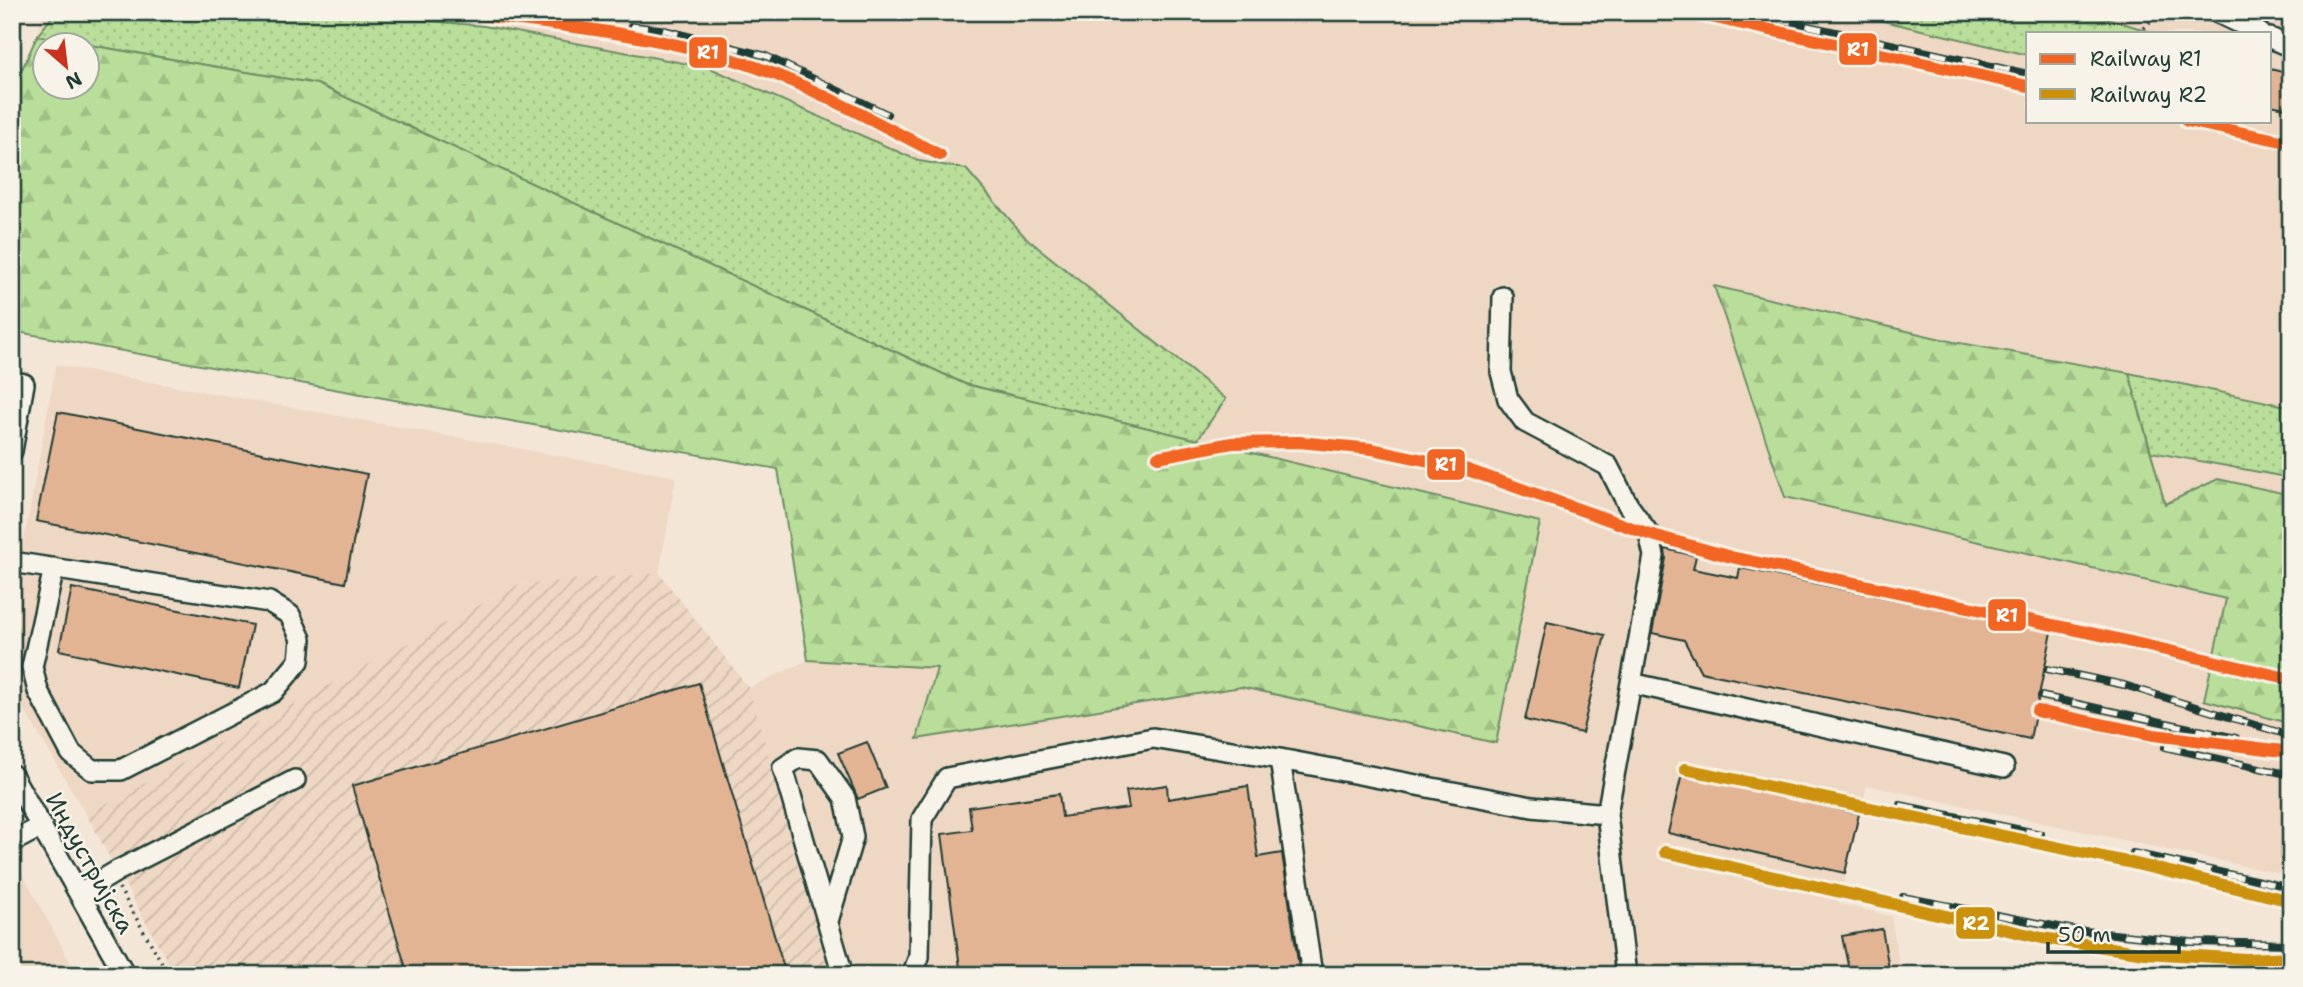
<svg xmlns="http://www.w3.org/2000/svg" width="2303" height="987" font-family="'Shantell Sans',sans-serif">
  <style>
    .built { fill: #eed7c3; fill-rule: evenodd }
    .industrial { fill: url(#industrial-furrows) }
    .grass { fill: url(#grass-dots); stroke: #6c8e66; stroke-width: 2 }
    .forest { fill: url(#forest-firs); stroke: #6c8e66; stroke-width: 2; fill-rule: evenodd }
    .building { fill: #e3b494; stroke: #1f3d34; stroke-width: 2 }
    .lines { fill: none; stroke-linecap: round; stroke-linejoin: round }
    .minor-casing { stroke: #1f3d34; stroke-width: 24 }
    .path { stroke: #1f3d34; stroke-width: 3.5; stroke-dasharray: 2 5; stroke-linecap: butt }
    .minor { stroke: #f7f3e8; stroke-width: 19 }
    .rail-casing { stroke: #1f3d34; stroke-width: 8 }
    .rail { stroke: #f7f3e8; stroke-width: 5; stroke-dasharray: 16; stroke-linecap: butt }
    .rail-1-casing { stroke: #f7f3e8; stroke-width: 18 }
    .rail-2-casing { stroke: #f7f3e8; stroke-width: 18 }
    .rail-1 { stroke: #f26522; stroke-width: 12 }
    .rail-2 { stroke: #cc910a; stroke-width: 12 }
    .labels { text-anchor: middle; stroke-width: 5; stroke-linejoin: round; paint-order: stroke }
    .street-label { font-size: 24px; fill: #1f3d34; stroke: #f7f3e8 }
    .line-badge { stroke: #f7f3e8; stroke-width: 2.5 }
    .badge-label { font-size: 19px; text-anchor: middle; font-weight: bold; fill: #fff }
  </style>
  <defs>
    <pattern id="industrial-furrows" width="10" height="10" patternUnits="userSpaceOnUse" patternTransform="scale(1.75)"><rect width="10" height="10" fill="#eed7c3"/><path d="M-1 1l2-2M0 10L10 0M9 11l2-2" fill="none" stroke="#ccb9a8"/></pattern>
    <pattern id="grass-dots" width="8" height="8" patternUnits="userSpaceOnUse" patternTransform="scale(1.75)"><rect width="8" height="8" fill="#b9de99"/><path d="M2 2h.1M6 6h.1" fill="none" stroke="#9fbf84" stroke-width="1.8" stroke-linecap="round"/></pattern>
    <pattern id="forest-firs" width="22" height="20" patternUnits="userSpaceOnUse" patternTransform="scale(1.75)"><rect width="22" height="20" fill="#b9de99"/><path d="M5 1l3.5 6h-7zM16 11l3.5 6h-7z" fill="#9fbf84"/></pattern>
  </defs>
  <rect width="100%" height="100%" fill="#f3e6d7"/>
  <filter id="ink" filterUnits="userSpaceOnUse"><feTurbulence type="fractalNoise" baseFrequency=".0143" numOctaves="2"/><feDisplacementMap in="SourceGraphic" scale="14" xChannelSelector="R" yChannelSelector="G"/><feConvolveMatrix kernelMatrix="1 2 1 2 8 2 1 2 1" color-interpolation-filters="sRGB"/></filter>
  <g filter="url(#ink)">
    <path class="built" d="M43,12H2291V876L1867,785L1839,904L1891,916L1901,975H833L749,688L808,660L937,668L917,739L1241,687L1496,743L965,384L317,84L37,36ZM2028,33H2270V121H2028Z
      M56,365L676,477L659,573L519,584L86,814L12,689V638L20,563Z
      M12,854L77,975H12Z"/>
    <path class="industrial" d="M659,573L749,688L833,975H175L86,814L519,584Z"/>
    <path class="grass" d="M56,12H333L484,26L710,68L919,161L966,169L1025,237L1226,399L1197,440L965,384L317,84L37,36Z
      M1845,12H2088L2154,33H2028V55Z
      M2129,373L2291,407V478L2151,452Z"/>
    <path class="forest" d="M37,36L317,84L965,384L1540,522L1496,743L1241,687L917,739L937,668L808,660L778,469L12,331V91ZM46,46H88V88H46Z
      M1714,286L1954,342L2129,373L2165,504L2218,479L2291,495V724L2204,700L2226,599L1785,497Z"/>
    <path class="building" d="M2270,69L2291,74V109L2270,105Z
      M58,412L367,474L345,583L36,521Z
      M1665,549L1696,556L1693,569L1738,578L1740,568L2052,632L2030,739L1701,672L1684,640L1652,633L1666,558Z
      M72,588L252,625L239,688L59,650Z
      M1547,622L1605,635L1582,733L1525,720Z
      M699,683L786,975H408L352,786Z
      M867,742L886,788L858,799L838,753Z
      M1682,774L1859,814L1845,873L1668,833Z
      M1167,785L1168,799L1248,786L1258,857L1282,853L1300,975H961L942,834L972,830L969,807L1059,794L1062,817L1129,808L1126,791Z
      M1882,929L1890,975H1850L1842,936Z"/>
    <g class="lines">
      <defs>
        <path id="minor" d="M2216,12L2260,33
          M2270,38L2291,47
          M1503,297L1501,372L1508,399L1525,422L1608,466L1628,505L1649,534L1654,556L1631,683
          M12,381L24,384L12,451
          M12,562L269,602L290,615L301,639L299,661L273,692L121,770H92L71,753L38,691L32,667L54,568
          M12,775L125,975
          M1607,814L1631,683L2004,767
          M12,842L42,826
          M79,894L117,871L295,780
          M828,921L853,837L845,798L818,760L798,758L783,768L843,975
          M912,975L919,957L922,819L947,778L1153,738L1280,759
          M1312,975L1280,759L1532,807L1607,814L1626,975"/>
      </defs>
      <use href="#minor" class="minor-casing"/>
      <path class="path" d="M2139,33L2150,22
        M119,888L169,975"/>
      <use href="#minor" class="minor"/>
      <defs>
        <path id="rail" d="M458,12C555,25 654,33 747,64C814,87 877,123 940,155
          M1688,12L2028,86
          M1744,12L2028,74
          M631,26L660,29L766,56L887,114
          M2187,121L2291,143
          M1158,457L1232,443L1299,442L1372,449L1462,468L1649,534L1731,557L2105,636L2291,679
          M2047,669L2124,685L2291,736
          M2041,696L2236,738
          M2037,711L2154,735L2291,752
          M2165,747L2291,775
          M1685,769L2132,863L2291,901
          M1900,805L2041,834
          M1665,852L2042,938L2145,953L2247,959L2291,957
          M2133,853L2291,888
          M1903,897L2075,930L2191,942L2291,944"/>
      </defs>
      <use href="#rail" class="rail-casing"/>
      <use href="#rail" class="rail"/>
      <defs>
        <path id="rail-1" d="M458,12C555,25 654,33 747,64C814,87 877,123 940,155
          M1688,12L2028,86
          M2187,121L2291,143
          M1158,457L1232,443L1299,442L1372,449L1462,468L1649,534L1731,557L2105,636L2291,679
          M2037,711L2154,735L2291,752"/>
        <path id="rail-2" d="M1685,769L2132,863L2291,901
          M1665,852L2042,938L2145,953L2247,959L2291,957"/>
      </defs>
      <use href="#rail-1" class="rail-1-casing"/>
      <use href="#rail-2" class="rail-2-casing"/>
      <use href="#rail-1" class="rail-1"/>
      <use href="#rail-2" class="rail-2"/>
    </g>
  </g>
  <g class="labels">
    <g class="street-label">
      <text transform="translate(90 863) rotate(61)" y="8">Индустријска</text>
    </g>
  </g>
  <g class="line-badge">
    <rect x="1838" y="32" width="40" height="34" rx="7" fill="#f26522"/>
    <rect x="688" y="36" width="40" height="33" rx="7" fill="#f26522"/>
    <rect x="1426" y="448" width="40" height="33" rx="7" fill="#f26522"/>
    <rect x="1987" y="598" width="40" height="34" rx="7" fill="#f26522"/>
    <rect x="1955" y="906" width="41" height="34" rx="7" fill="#cc910a"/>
  </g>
  <g class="badge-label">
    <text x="1858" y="56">R1</text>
    <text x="708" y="59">R1</text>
    <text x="1446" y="471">R1</text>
    <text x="2007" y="622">R1</text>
    <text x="1976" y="930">R2</text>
  </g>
  <rect width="2303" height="987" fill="none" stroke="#f7f3e8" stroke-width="42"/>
  <rect x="21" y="21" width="2261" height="945" fill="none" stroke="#1f3d34" stroke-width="2.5" filter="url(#ink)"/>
  <rect x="2026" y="32" width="245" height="91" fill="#f7f3e8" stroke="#a1aaa0" stroke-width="2"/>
  <rect x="2040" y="54" width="35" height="10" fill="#f26522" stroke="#a1aaa0" stroke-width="2"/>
  <text x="2090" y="66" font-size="21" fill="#1f3d34">Railway R1</text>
  <rect x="2040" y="89" width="35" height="10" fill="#cc910a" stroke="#a1aaa0" stroke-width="2"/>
  <text x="2090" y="102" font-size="21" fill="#1f3d34">Railway R2</text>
  <g transform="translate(66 66) rotate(152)"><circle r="33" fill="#f7f3e8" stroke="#a1aaa0" stroke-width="2"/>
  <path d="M0-5L12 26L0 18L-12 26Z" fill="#c8321e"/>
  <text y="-10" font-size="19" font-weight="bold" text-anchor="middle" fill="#1f3d34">N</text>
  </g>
  <path d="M2048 942v10h131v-10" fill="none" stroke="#1f3d34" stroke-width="3.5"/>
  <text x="2058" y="942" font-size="21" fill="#1f3d34" stroke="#f7f3e8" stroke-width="5" paint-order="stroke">50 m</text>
</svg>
